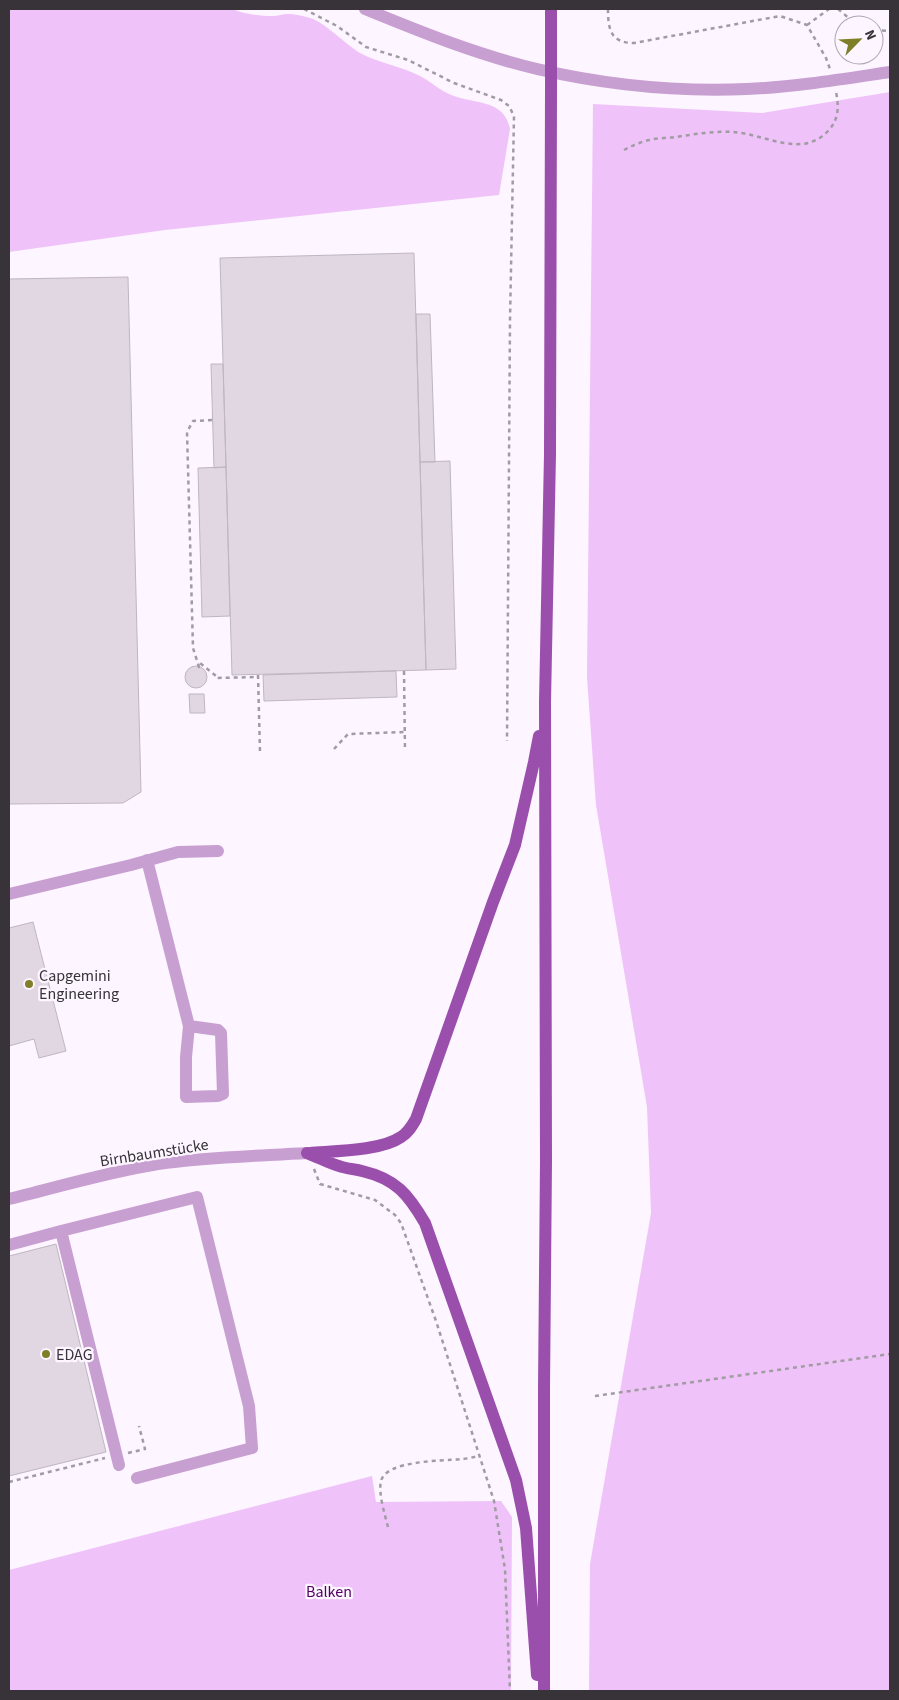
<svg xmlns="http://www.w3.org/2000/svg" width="899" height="1700" font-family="'Source Sans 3',sans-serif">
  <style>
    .green { fill: #efc3f9 }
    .building { fill: #e0d7e2; stroke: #bfb6c1 }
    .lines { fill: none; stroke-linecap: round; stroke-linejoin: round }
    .path { stroke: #a19ba3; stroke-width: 2.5; stroke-dasharray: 4 4; stroke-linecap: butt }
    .minor { stroke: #c89fd1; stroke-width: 12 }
    .major { stroke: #9b4fac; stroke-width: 12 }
    .major-bridge { stroke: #9b4fac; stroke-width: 12 }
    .poi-dot { fill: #7e7f28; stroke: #fdf5ff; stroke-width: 2 }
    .labels { text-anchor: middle; stroke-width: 4.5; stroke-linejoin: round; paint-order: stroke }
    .poi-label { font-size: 16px; fill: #373338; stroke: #fdf5ff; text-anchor: start }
    .street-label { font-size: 16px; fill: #373338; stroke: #fdf5ff }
    .park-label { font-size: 16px; fill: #530063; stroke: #fdf5ff }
  </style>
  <rect width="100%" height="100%" fill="#fdf5ff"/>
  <path class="green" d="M9,9H232C244,14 259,16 273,16C278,16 283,14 288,14C294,14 303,16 310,18C326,23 345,44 360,53C379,63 400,66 420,76C430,81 438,89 449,94C471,105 504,97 510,129L499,195L165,230L9,252Z
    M890,92V1691H589L590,1564L651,1213L647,1107L596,805L587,677L593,104L762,113Z
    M372,1476L376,1502L501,1501L512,1517L511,1691H9V1570Z"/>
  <path class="building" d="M414,253L426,670L232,675L220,258Z
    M128,277L141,792L123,803L9,804V279Z
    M416,314H430L435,462H420Z
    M211,364H223L226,467L214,468Z
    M450,461L456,669L426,670L420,462Z
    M226,467L230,616L202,617L198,468Z
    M185 677a11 11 0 1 1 22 0a11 11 0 1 1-22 0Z
    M396,671L397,697L264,701L263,675Z
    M189,694H204L205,713H190Z
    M33,922L66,1051L39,1058L34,1039L9,1046V928Z
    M56,1244L106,1452L9,1476V1256Z"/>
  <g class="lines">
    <path class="path" d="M304,9L337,26L366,47L408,60L454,83L501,100L509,106L514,116L510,320L507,741
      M608,9C608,30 611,43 634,43L780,16L807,25L826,58L830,69
      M838,9L857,25
      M807,25L829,9
      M874,30L890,31
      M624,150C632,146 640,142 649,140C657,138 667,138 676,137C695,134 714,131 733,132C765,134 802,159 828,131C839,120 839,106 836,92
      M212,420L193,421L187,432L193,648L199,667L200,663L216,676V678L258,677
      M404,671L405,750
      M258,675L260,752
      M334,749L348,734L405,732
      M314,1169L320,1184L375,1200L395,1215L401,1223L436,1321L494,1501L505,1569L510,1691
      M595,1396L890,1354
      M128,1453L145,1449L139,1426
      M9,1482L105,1458
      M388,1527C385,1515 378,1493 381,1481C386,1460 443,1461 461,1459C467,1459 473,1457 480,1456"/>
    <path class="minor" d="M365,9C421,32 478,55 537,69C606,85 677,92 747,89C795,87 843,79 890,72
      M147,860L189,1026L186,1057V1097L218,1096L223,1094L221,1033L218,1030L189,1026
      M9,894L131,865L178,852L218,851
      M9,1199C58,1187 108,1172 158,1164C207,1157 257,1156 307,1153
      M61,1231L197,1197L249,1406L252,1448L137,1478
      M9,1245L61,1231L119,1465"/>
    <path class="major" d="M551,9V54
      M307,1153C318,1157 328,1163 339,1166C347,1169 355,1169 362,1171C396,1179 408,1194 425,1223L516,1480L526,1528L537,1675
      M310,1153C334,1151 381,1151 401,1137C408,1133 412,1126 416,1119L493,902L515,845L534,762L539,736
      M544,1691V1388L546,1162L545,702L550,454L551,90"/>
    <path class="major-bridge" d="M551,90V54"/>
  </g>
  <g class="poi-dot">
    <circle cx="29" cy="984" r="5"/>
    <circle cx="46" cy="1354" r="5"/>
  </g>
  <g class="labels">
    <g class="poi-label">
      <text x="39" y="981">Capgemini<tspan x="39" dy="18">Engineering</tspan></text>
      <text x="56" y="1360">EDAG</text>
    </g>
    <g class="street-label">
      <text transform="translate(154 1152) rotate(-9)" y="6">Birnbaumstücke</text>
    </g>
    <g class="park-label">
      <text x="329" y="1597">Balken</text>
    </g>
  </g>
  <rect width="899" height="1700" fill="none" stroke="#373338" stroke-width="20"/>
  <g transform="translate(859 40) rotate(66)"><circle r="24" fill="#fdf5ff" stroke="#aea7af"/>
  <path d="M0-4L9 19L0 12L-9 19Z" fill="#7e7f28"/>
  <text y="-8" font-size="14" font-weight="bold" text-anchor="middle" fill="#373338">N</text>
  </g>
</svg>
